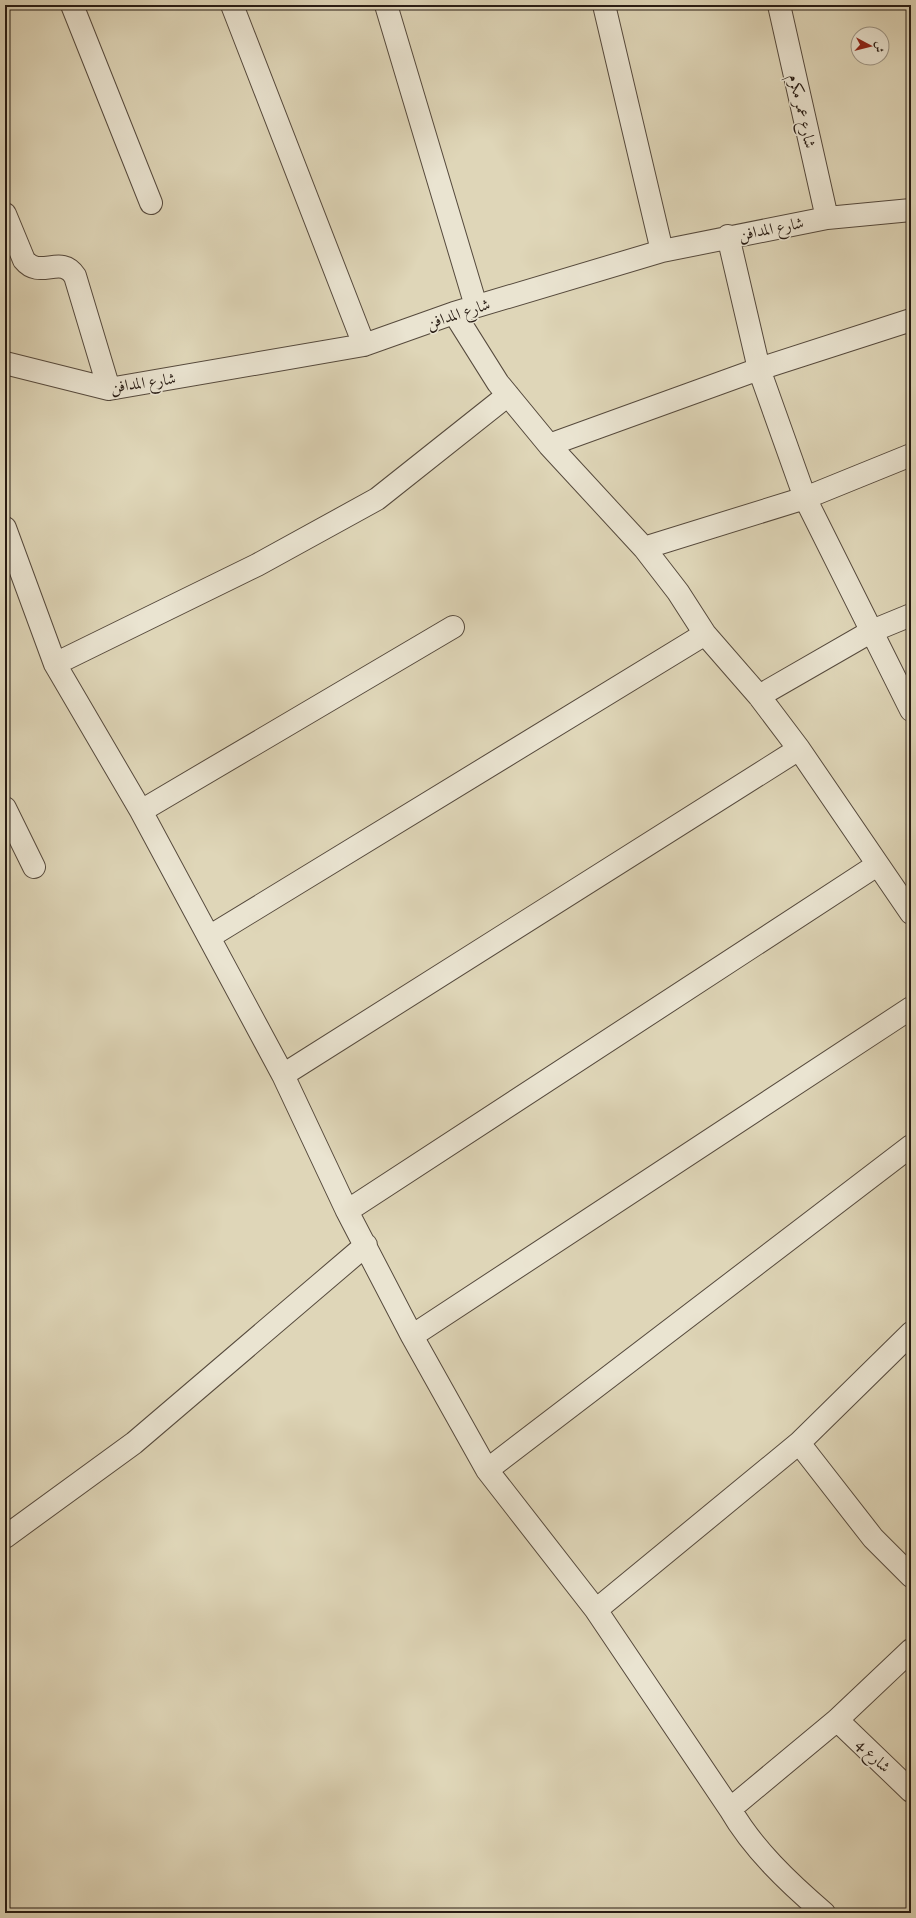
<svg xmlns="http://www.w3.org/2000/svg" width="916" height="1918" font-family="'IM FELL Great Primer',Amiri,serif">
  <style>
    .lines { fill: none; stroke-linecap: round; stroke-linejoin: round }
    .minor-casing { stroke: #564a3d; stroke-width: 24 }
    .minor { stroke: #eae4d1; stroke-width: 22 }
    .labels { text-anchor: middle; stroke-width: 3; stroke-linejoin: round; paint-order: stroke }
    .street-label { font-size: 16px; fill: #281c14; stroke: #eae4d1 }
  </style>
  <rect width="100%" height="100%" fill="#dfd6b8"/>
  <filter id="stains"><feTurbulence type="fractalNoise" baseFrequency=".005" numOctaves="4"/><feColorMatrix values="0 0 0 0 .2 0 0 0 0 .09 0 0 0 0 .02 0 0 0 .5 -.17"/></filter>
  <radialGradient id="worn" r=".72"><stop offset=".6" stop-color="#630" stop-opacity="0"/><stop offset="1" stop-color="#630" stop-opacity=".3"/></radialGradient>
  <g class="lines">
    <defs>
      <path id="minor" d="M72,5L151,203
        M232,5L364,345
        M386,5L476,306
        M604,5L662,251
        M779,5L827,218
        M5,214L24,260C40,280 61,254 75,276L109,389
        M728,236L759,369L805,498L911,710
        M454,313L498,383L549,445L644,548L678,592L705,634L759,696L799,749L911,913
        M5,363L109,389L364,345L454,313L662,251L827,218L911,210
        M549,445L759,369L911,320
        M5,528L55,664L141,811L283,1075L347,1211L412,1336L487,1470L596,1610L730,1809C753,1849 789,1883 824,1913
        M644,548L805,498L911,455
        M55,664L257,565L377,499L508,395
        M759,696L872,631L911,615
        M5,808L34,867
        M141,811L453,627
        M209,937L705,634
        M283,1075L799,749
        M347,1211L877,865
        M412,1336L911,1008
        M799,1443L873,1538L911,1576
        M487,1470L911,1146
        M5,1537L134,1443L366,1245
        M596,1610L799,1443L911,1333
        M837,1720L911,1791
        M730,1809L837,1720L911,1650"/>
    </defs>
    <use href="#minor" class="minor-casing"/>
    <use href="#minor" class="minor"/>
  </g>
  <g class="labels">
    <g class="street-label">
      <text transform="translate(803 111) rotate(77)" y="6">شارع عمر مكرم</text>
      <text transform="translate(771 228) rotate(-11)" y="6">شارع المدافن</text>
      <text transform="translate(458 313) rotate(-18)" y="6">شارع المدافن</text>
      <text transform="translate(143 382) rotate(-8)" y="6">شارع المدافن</text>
      <text transform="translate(874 1755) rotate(44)" y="6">شارع 4</text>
    </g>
  </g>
  <rect width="916" height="1918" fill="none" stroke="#dfd6b8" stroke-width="20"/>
  <rect x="6" y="6" width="904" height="1906" fill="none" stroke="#281c14" stroke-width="2"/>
  <rect x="10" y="10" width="896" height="1898" fill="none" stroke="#281c14"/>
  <g transform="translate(870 46) rotate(97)"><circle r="19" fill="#eae4d1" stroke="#9c9485"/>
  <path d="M0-3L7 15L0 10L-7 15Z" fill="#8f2418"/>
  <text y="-6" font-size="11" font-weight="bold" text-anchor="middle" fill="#281c14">ش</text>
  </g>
  <rect width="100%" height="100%" filter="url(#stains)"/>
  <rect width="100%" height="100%" fill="url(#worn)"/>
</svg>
